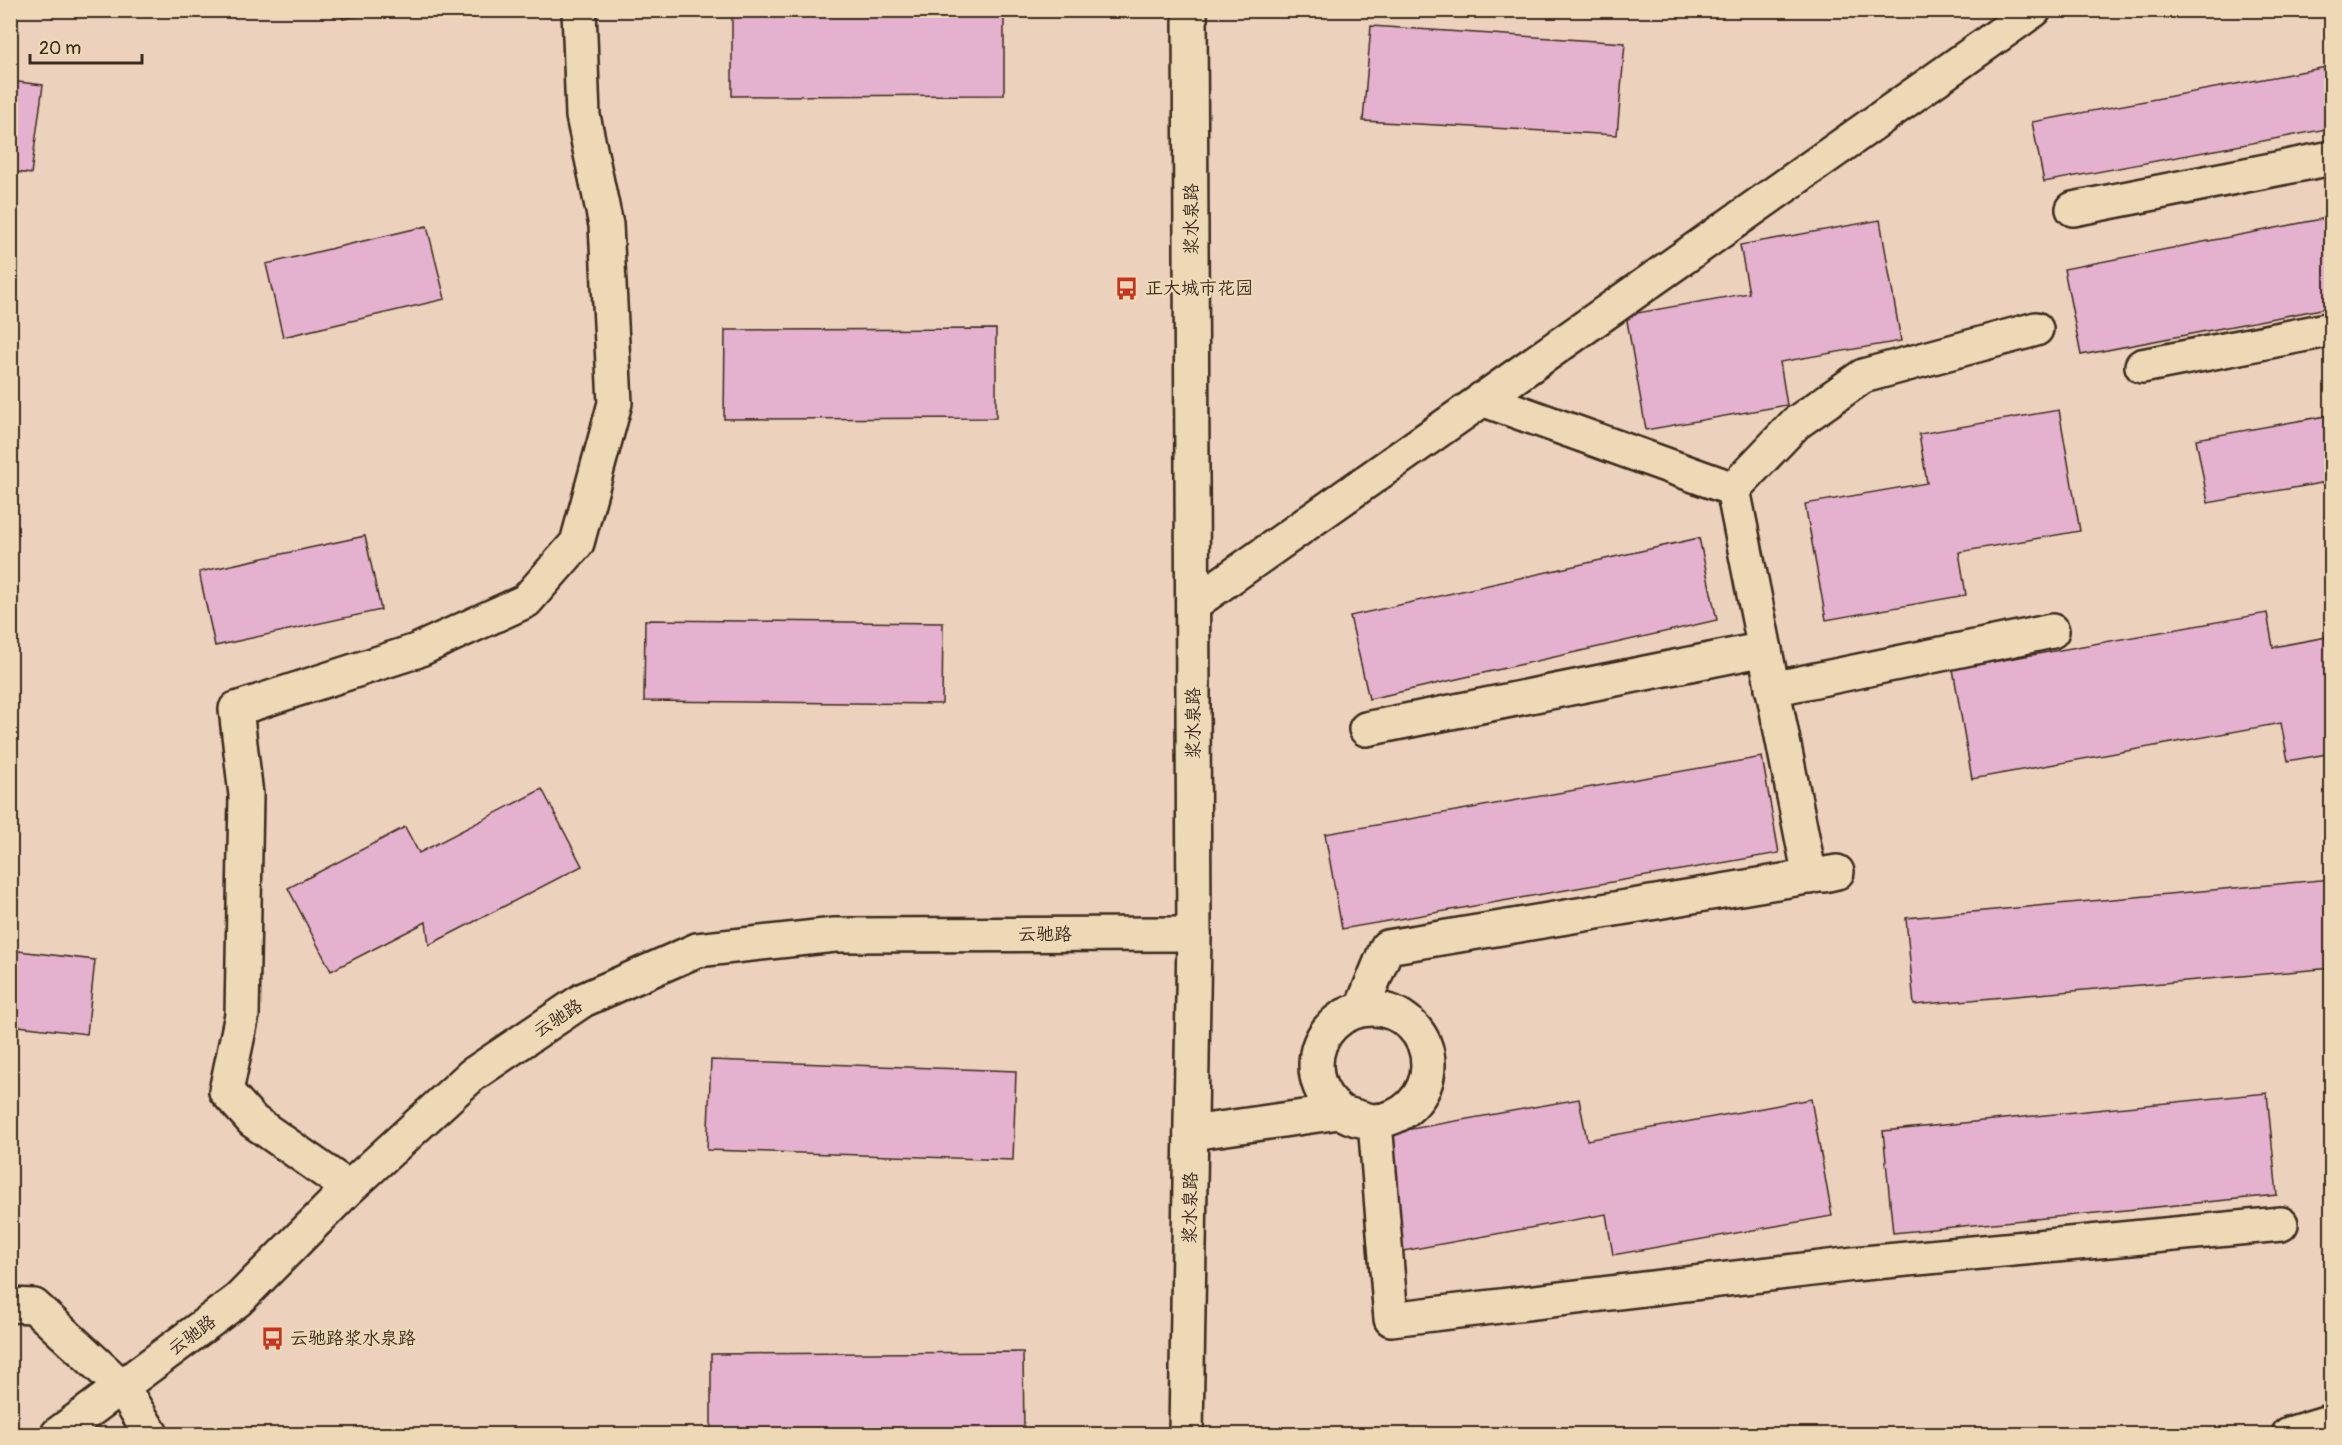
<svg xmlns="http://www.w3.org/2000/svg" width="2342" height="1445" font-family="Pangolin,'LXGW WenKai TC',sans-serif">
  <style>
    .building { fill: #e4b1ce; stroke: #3b2a1e; stroke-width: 1.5 }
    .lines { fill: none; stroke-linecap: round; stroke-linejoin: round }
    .minor-casing { stroke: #3b2a1e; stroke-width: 38 }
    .major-casing { stroke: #3b2a1e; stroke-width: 38 }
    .minor { stroke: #eed9b7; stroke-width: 33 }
    .major { stroke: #eed9b7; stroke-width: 33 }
    .labels { text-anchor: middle; stroke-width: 4.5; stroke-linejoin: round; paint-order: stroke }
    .street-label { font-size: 18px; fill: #3b2a1e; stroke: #eed9b7 }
    .poi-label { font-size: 18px; fill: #3b2a1e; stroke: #eed9b7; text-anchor: start }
  </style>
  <rect width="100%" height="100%" fill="#ecd1bc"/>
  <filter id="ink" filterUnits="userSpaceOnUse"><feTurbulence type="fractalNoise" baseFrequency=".0167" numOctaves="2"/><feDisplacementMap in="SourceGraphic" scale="12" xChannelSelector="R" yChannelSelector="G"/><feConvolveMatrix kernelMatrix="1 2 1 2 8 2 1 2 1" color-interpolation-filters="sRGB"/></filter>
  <g filter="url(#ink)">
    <path class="building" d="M341,10H382L343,19Z
      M732,10H1004V95L732,96Z
      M1371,26L1625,43L1617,135L1363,121Z
      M2332,66V128L2044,182L2032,122Z
      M10,81L43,85L31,174L10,171Z
      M2332,217V307L2081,355L2064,269Z
      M1880,220L1901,341L1780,362L1787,405L1646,430L1626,315L1749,293L1740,245Z
      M427,226L445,299L283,337L266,264Z
      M996,329V418L724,419L725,330Z
      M2059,410L2080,531L1959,552L1966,595L1826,620L1805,504L1927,483L1919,434Z
      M2332,415V481L2208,503L2196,439Z
      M365,536L381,610L215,646L199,572Z
      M1699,538L1717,620L1369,699L1350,616Z
      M2267,613L2273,647L2332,636V753L2288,761L2281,723L1972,779L1953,669Z
      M645,620L943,623L942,704L644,701Z
      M1762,757L1779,853L1342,929L1325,834Z
      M542,789L582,866L429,945L426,922L331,971L288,888L405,827L419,853Z
      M2332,879V968L1914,1005L1906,918Z
      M10,950L95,960L87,1034L10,1025Z
      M711,1060L1016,1071L1013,1160L707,1150Z
      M2267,1093L2277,1195L1893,1233L1883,1131Z
      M1579,1099L1587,1140L1811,1099L1832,1216L1613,1255L1606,1214L1387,1254L1366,1137Z
      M1023,1352L1024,1434H711V1354Z"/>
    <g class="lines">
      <defs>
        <path id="minor" d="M2073,209L2332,158
          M2142,366L2332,329
          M1482,399L1733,489L1810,877
          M1733,489L1796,423L1863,376L2036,329
          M1193,604L2034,10
          M1772,689L2052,631
          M1366,729L1765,649
          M1316 1065a56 56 0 1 1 112 0a56 56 0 1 1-112 0Z
          M1361,1010L1387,947L1837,872L1824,875
          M1191,1133L1339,1112L1375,1122L1391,1319L1854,1264L2281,1224
          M349,1188L253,1121L226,1091L242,1015L246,795L236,709L416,651L526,601L577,543L615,403L606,225L583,116L579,10
          M10,1305L34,1306L122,1387L151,1434
          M58,1434L238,1300L349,1188L472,1075L583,1000L697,950L835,935L1194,934
          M2289,1434L2332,1421"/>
        <path id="major" d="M1186,1434L1194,934L1190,10"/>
      </defs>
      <use href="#minor" class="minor-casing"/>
      <use href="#major" class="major-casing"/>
      <use href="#minor" class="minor"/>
      <use href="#major" class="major"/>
    </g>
  </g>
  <defs>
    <symbol id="bus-bare" viewBox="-9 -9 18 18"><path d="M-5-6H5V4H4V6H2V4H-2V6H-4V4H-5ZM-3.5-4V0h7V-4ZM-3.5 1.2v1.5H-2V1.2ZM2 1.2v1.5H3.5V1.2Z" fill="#c8321e" stroke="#eed9b7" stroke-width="2.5" paint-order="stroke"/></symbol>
  </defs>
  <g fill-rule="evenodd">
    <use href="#bus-bare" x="1110" y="272" width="33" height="33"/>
    <use href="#bus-bare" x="256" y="1322" width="33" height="33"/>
  </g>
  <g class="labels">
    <g class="street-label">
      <text transform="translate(1191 219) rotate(-90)" y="6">浆水泉路</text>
      <text transform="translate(1193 723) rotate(-90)" y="6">浆水泉路</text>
      <text x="1045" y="940">云驰路</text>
      <text transform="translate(558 1018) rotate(-33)" y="6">云驰路</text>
      <text transform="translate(1190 1208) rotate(-89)" y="6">浆水泉路</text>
      <text transform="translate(192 1335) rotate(-37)" y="6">云驰路</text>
    </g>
    <g class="poi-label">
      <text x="1145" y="294">正大城市花园</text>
      <text x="290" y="1344">云驰路浆水泉路</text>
    </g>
  </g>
  <rect width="2342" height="1445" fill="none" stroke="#eed9b7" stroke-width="36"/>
  <rect x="18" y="18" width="2306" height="1409" fill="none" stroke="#3b2a1e" stroke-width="2" filter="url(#ink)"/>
  <path d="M30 54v9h112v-9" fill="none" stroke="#3b2a1e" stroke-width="3"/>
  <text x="39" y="54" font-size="18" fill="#3b2a1e" stroke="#eed9b7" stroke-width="4.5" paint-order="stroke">20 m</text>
</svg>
